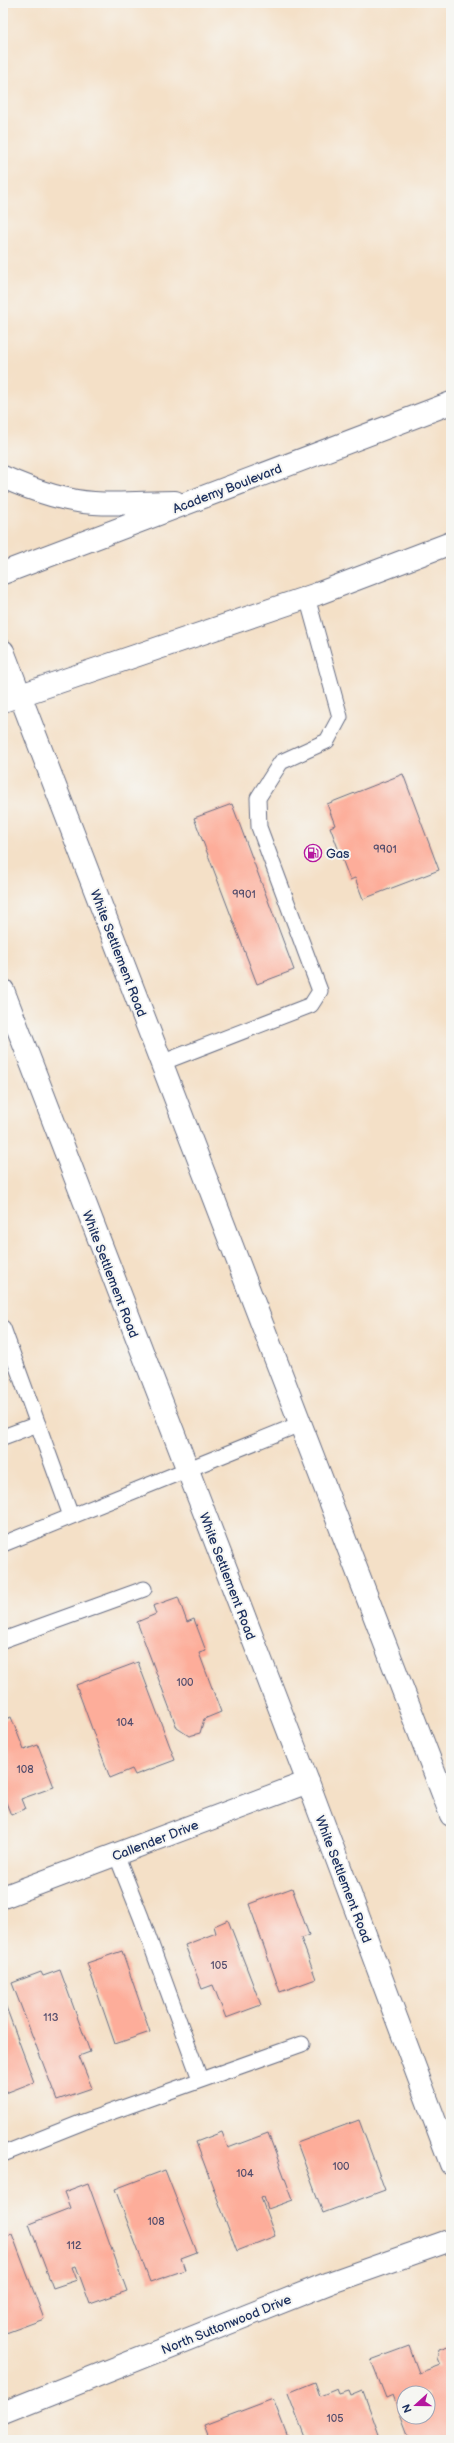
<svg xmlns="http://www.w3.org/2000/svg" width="454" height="2443" font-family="'Balsamiq Sans',sans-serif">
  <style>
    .building { fill: #fdad9a; fill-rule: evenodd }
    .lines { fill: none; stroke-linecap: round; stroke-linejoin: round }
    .lane-casing { stroke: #676d83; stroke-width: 17 }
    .street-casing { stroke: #676d83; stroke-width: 24 }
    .secondary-casing { stroke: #676d83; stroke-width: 24 }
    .primary-casing { stroke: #676d83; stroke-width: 24 }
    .lane { stroke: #fff; stroke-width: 15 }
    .street { stroke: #fff; stroke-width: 22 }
    .secondary { stroke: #fff; stroke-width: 22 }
    .primary { stroke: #fff; stroke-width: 22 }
    .labels { text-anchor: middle; stroke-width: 4; stroke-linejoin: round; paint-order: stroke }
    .number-label { font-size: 11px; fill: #544e6d }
    .street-label { font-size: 13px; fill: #1b2f5e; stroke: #f6f6f2 }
    .poi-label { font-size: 13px; fill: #1b2f5e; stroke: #f6f6f2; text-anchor: start }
  </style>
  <rect width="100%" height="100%" fill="#f6f6f2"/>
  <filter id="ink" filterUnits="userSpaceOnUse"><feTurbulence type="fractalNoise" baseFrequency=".025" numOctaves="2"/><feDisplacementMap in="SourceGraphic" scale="8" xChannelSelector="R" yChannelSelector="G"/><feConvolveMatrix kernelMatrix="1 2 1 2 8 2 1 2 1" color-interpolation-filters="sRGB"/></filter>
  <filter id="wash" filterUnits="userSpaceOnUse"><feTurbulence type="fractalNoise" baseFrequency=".012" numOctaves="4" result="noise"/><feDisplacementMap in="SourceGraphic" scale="16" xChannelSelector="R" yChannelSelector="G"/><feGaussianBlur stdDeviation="0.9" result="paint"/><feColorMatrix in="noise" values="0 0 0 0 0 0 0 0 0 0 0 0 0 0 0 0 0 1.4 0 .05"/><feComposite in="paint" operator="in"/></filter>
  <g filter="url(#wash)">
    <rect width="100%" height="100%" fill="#f4e0c7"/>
    <g id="blocks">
      <path class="building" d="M403,774L439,870L363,899L355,878L350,880L330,827L335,825L327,804Z
        M232,804L294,970L257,984L194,818Z
        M178,1597L187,1622L194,1619L206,1651L199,1653L221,1712L204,1719L200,1733L189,1736L177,1728L137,1622L156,1614L153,1606Z
        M138,1662L175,1760L135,1775L132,1769L110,1778L76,1685Z
        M11,1717L24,1750L38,1745L54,1787L21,1799L25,1809L11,1815L3,1795V1720Z
        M292,1888L309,1935L301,1938L316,1979L280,1992L249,1904Z
        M228,1920L261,2005L226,2018L213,1985L202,1989L185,1945L216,1933L214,1926Z
        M122,1951L150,2032L115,2044L87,1963Z
        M60,1970L90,2052L79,2056L92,2088L57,2100L12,1983L41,1972L43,1976Z
        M3,1999L34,2082L3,2094Z
        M359,2120L385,2190L323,2213L297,2143Z
        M222,2132L228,2148L268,2133L293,2200L268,2209L264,2197L261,2198L275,2236L237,2251L196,2142Z
        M165,2170L197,2252L181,2258L185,2270L150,2282L115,2189Z
        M88,2183L127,2291L90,2304L76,2266L72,2267L77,2280L53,2288L29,2224L70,2208L64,2192Z
        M12,2234L44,2319L6,2333L3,2325V2237Z
        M409,2346L419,2373L440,2365L437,2358L439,2349L448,2346L451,2348V2428L448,2429L450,2437L442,2440H427L426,2438L410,2440L393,2395L386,2398L371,2360ZM404,2393H428V2417H404Z
        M315,2382L320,2396L337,2389L339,2394L349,2391L351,2396L363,2391L381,2440H306L288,2393Z
        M273,2399L289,2440H210L204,2425Z"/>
    </g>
  </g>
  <g filter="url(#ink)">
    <use href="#blocks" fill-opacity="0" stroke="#676d83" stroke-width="1"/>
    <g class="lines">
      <defs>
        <path id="lane" d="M161,1063L311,1005L320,991L259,827L258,798L281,762L327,741L340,717L307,597
          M3,1328L71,1516
          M3,1437L38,1424
          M3,1544L300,1424
          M3,1640L144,1589
          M116,1854L141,1917L200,2079
          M3,2154L83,2122L302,2044"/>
        <path id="street" d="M3,1897L308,1782
          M3,2413L329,2283L451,2240"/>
        <path id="secondary" d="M3,477C32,490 62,501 94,503C121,505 148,502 175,502
          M3,573L451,403
          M3,701L317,594L451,543"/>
        <path id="primary" d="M3,651L451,1815
          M3,990L308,1782L451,2164"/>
      </defs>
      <use href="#lane" class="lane-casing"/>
      <use href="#street" class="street-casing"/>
      <use href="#secondary" class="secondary-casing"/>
      <use href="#primary" class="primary-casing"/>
      <use href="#lane" class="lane"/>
      <use href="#street" class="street"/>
      <use href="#secondary" class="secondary"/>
      <use href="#primary" class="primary"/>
    </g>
  </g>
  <defs>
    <symbol id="fuel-ring" viewBox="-11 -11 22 22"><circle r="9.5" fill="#f6f6f2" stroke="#b5179e" stroke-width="1.5"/><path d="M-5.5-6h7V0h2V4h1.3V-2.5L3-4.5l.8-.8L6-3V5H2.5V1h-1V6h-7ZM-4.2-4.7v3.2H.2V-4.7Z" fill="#b5179e"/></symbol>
  </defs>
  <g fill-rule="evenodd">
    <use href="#fuel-ring" x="303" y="843" width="20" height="20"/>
  </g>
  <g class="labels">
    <g class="number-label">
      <text x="385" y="853">9901</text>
      <text x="244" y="898">9901</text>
      <text x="185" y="1686">100</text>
      <text x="125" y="1726">104</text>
      <text x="25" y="1773">108</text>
      <text x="219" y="1969">105</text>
      <text x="51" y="2021">113</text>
      <text x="341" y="2170">100</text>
      <text x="245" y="2177">104</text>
      <text x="156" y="2225">108</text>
      <text x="74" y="2249">112</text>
      <text x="335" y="2422">105</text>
    </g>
    <g class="street-label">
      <text transform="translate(227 488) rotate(-21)" y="5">Academy Boulevard</text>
      <text transform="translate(119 953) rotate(69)" y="5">White Settlement Road</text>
      <text transform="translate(111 1274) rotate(69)" y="5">White Settlement Road</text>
      <text transform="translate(228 1576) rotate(69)" y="5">White Settlement Road</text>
      <text transform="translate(155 1840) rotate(-21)" y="5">Callender Drive</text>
      <text transform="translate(344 1879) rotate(69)" y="5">White Settlement Road</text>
      <text transform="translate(226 2324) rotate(-22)" y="5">North Suttonwood Drive</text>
    </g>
    <g class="poi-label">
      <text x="326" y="858">Gas</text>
    </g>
  </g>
  <rect width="454" height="2443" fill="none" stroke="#f6f6f2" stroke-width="16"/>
  <g transform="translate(416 2405) rotate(249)"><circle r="19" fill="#f6f6f2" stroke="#9ea6b7"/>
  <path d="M0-3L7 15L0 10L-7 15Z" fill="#b5179e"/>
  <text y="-6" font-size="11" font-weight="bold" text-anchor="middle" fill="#1b2f5e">N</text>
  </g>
</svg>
